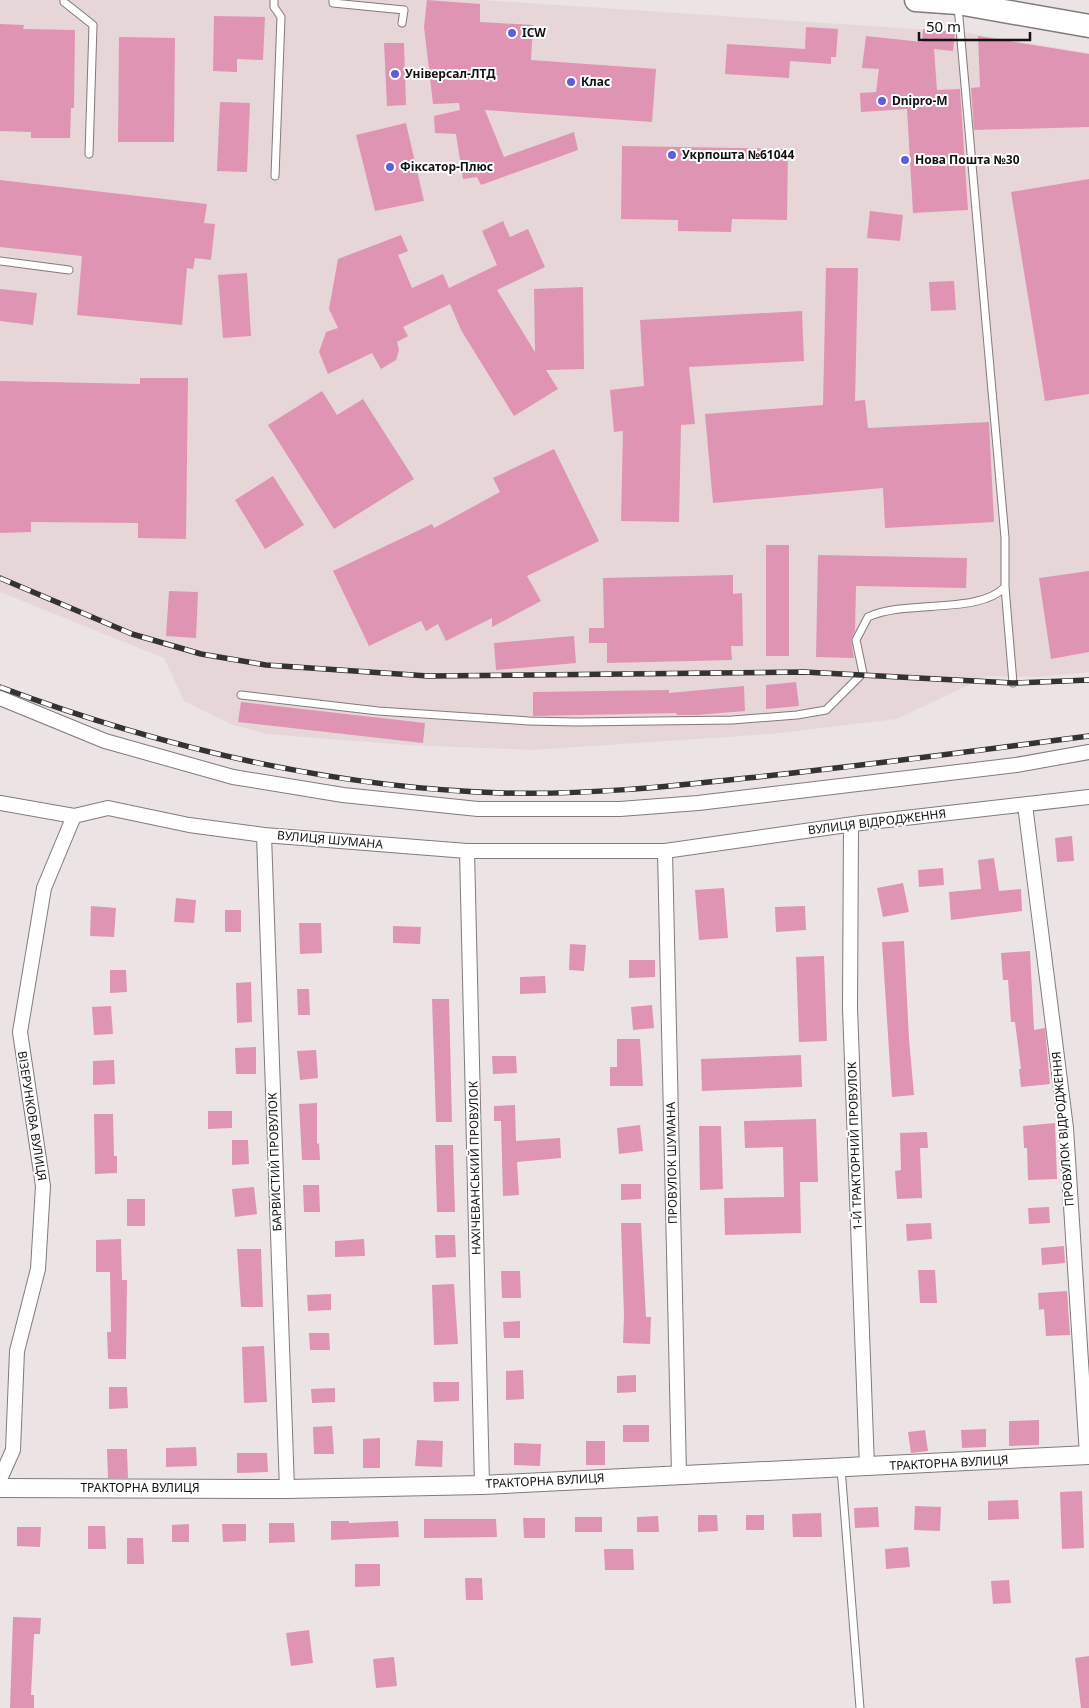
<svg xmlns="http://www.w3.org/2000/svg" width="1089" height="1708" font-family="'Noto Sans',sans-serif">
  <style>
    .built { fill: #e7d6d7 }
    .building { fill: #df94b3 }
    .lines { fill: none; stroke-linecap: round; stroke-linejoin: round }
    .service-casing { stroke: #827a7b; stroke-width: 9 }
    .minor-casing { stroke: #827a7b; stroke-width: 16 }
    .tertiary-casing { stroke: #827a7b; stroke-width: 20 }
    .primary-casing { stroke: #827a7b; stroke-width: 25 }
    .service { stroke: #fff; stroke-width: 7 }
    .minor { stroke: #fff; stroke-width: 14 }
    .tertiary { stroke: #fff; stroke-width: 18 }
    .primary { stroke: #fff; stroke-width: 22 }
    .rail-casing { stroke: #353232; stroke-width: 5.5 }
    .rail { stroke: #fff; stroke-width: 4; stroke-dasharray: 11; stroke-linecap: butt }
    .poi-dot { fill: #5e5ed6; stroke: #fff; stroke-width: 2 }
    .labels { text-anchor: middle; stroke-width: 4; stroke-linejoin: round; paint-order: stroke }
    .poi-label { font-size: 12px; font-weight: bold; fill: #131111; stroke: #fff; text-anchor: start }
    .street-label { font-size: 12px; fill: #131111; stroke: #fff }
  </style>
  <rect width="100%" height="100%" fill="#ece4e4"/>
  <path class="built" d="M0,0H482L961,32L1089,53V672L1040,677L987,676L897,719L771,734L533,750L406,745L267,734L233,725L184,701L164,658L0,592Z"/>
  <path class="building" d="M427,0L480,4V22L533,25L531,60L656,69L652,122L485,110L504,157L574,132L578,150L481,185L477,177L463,179L456,134L435,133L434,116L460,110L459,103L433,104L424,27Z
    M214,16L265,17L263,60L237,59V72L213,71Z
    M0,24L24,25L23,29L75,30L74,108H71L70,138H31V132L0,131Z
    M806,27L838,29L836,57H831V64L790,61L789,78L725,74L727,44L805,49Z
    M923,29L955,32L953,51L934,49L937,90L960,89L968,210L913,213L907,109L861,112L860,93L876,92L879,69L862,68L866,36L922,42Z
    M978,36L1089,54V127L974,130L971,88L980,87Z
    M119,37L175,38L174,142H118Z
    M384,43H404L406,105L387,106Z
    M220,102L250,103L247,172L217,171Z
    M406,123L424,201L375,211L356,135Z
    M622,146L788,149L787,220L732,219L731,232L678,231V220L621,219Z
    M1089,179V394L1045,401L1011,192Z
    M0,180L207,204L204,223L215,224L211,260L195,258L193,269L187,268L182,325L77,315L82,256L0,247Z
    M870,211L903,215L900,241L867,238Z
    M503,221L510,237L528,229L545,267L497,290L535,352L534,289L583,287L584,369L546,370L558,389L514,416L461,330L450,304L403,327L408,336L397,342L399,350L396,360L381,369L372,353L328,374L319,352L326,332L338,328L329,309L338,259L401,235L408,251L398,255L412,288L443,274L449,288L497,265L482,231Z
    M826,268H858L855,401L865,400L868,428L989,422L994,522L885,528L883,488L713,503L705,414L823,405Z
    M247,273L251,336L223,338L218,275Z
    M954,281L956,310L931,311L929,282Z
    M0,289L37,293L33,325L0,321Z
    M802,311L804,361L689,367L695,424L681,425L679,522L621,521L623,431L614,432L610,390L644,386L640,320Z
    M140,378H188L186,539L138,538V523L31,522V532L0,533V381L140,384Z
    M322,391L337,415L363,399L414,479L334,529L268,425Z
    M554,449L599,541L527,576L541,601L492,627V618L446,641L438,624L426,631L421,621L369,646L333,571L432,524L434,528L500,492L493,478Z
    M273,476L304,525L265,549L235,500Z
    M766,545H789V656H766Z
    M818,555L967,558L966,588L856,586L855,631L851,640L854,658L816,657Z
    M1089,571V652L1051,659L1039,578Z
    M733,575V594L742,593L743,646H731L732,660L607,663V643H589V628H604L603,578Z
    M169,591L198,592L196,638L166,636Z
    M574,636L576,663L496,670L494,643Z
    M796,682L799,706L766,709V685Z
    M744,686L745,711L696,715H677L676,713L533,716V692L669,690V693Z
    M241,702L425,723L423,743L238,722Z
    M1072,836L1074,861L1057,862L1055,838Z
    M994,858L999,891L1021,889L1022,911L951,920L949,892L981,889L978,860Z
    M943,868L944,885L919,887L918,870Z
    M903,883L909,912L883,917L877,888Z
    M724,888L728,938L699,940L695,890Z
    M176,898L196,900L194,923L174,922Z
    M91,906L116,908L114,937L90,936Z
    M805,906L806,930L776,932L775,907Z
    M225,910H241V932H225Z
    M299,923H321L322,953L300,954Z
    M393,926L421,927L420,944L393,943Z
    M904,941L909,1039L914,1095L892,1097L882,942Z
    M570,944L586,945L584,971L569,970Z
    M1030,951L1034,1030L1045,1028L1050,1084L1021,1087L1019,1069H1021L1015,1022H1011L1008,980H1003L1001,953Z
    M824,956L827,1041L799,1042L796,957Z
    M629,960H655V977L629,978Z
    M110,970H126L127,992L110,993Z
    M545,976L546,993L520,994V977Z
    M251,982L252,1022L237,1023L236,983Z
    M297,989H309L310,1015H298Z
    M432,999H449L452,1122H436Z
    M652,1005L654,1028L633,1030L631,1007Z
    M111,1006L113,1034L94,1035L92,1007Z
    M617,1039H640L643,1086H610V1067H617Z
    M256,1047V1074H236L235,1048Z
    M316,1050L318,1078L300,1080L297,1051Z
    M801,1055L802,1087L702,1091L701,1059Z
    M492,1056H516L517,1073L493,1074Z
    M114,1060L115,1084L93,1085V1061Z
    M317,1103V1144L319,1143L320,1160H302L299,1104Z
    M515,1105L516,1141L560,1138L561,1158L517,1162L519,1195L503,1196L501,1121H494V1106Z
    M208,1111H232V1128L208,1129Z
    M94,1114H113L114,1156H117V1173L95,1174Z
    M816,1119L818,1182H800L801,1233L725,1235L724,1198L784,1197L783,1147L745,1148L744,1121Z
    M1055,1123L1057,1179L1028,1180L1027,1148H1024L1023,1126Z
    M640,1125L643,1151L619,1154L617,1128Z
    M699,1126H721L723,1189L700,1190Z
    M927,1132L928,1148H920L922,1198L897,1199L895,1171L901,1170L900,1133Z
    M232,1140H248L249,1164L232,1165Z
    M435,1145H453L455,1212H437Z
    M621,1184H641V1199L621,1200Z
    M303,1185H319L320,1212H304Z
    M254,1187L257,1214L235,1217L232,1189Z
    M127,1199H145V1226H127Z
    M1049,1207L1050,1223L1029,1224L1028,1208Z
    M621,1223H641L646,1317H651L650,1344L623,1343L624,1316Z
    M931,1223L932,1239L907,1241L906,1224Z
    M435,1235H455L456,1257L436,1258Z
    M121,1239L122,1280H127L126,1359H108L107,1332H111L110,1272H96V1240Z
    M364,1239L365,1256L335,1257V1241Z
    M1064,1246L1065,1263L1042,1265L1041,1248Z
    M237,1249H261L263,1307H241Z
    M918,1270H935L937,1303H920Z
    M501,1271H520L521,1298H502Z
    M454,1284L458,1344L434,1345L432,1285Z
    M1067,1291L1070,1335L1046,1336L1044,1309L1039,1310L1038,1293Z
    M331,1294V1310L308,1311L307,1295Z
    M520,1321V1338H504L503,1322Z
    M309,1333H329L330,1350H310Z
    M264,1346L267,1402L244,1403L242,1347Z
    M523,1370L524,1399L506,1400V1371Z
    M636,1375V1392L617,1393V1376Z
    M433,1382H459V1401L434,1402Z
    M109,1387H127L128,1408L109,1409Z
    M335,1388V1402L312,1403L311,1389Z
    M1039,1420V1445L1009,1446V1421Z
    M623,1425H649V1442H623Z
    M332,1426L334,1454H314L313,1427Z
    M986,1429V1447L962,1448L961,1430Z
    M925,1430L928,1451L911,1453L908,1432Z
    M380,1438V1468H363V1439Z
    M417,1440L443,1441L442,1467L415,1466Z
    M586,1441H605V1465H586Z
    M514,1443L541,1444L540,1466L514,1465Z
    M196,1447L197,1466L166,1467V1448Z
    M107,1449H127L128,1478H108Z
    M237,1453H267L268,1472L237,1473Z
    M1082,1491L1084,1548L1062,1549L1060,1492Z
    M1018,1500L1019,1519L988,1520V1501Z
    M915,1506L941,1507L940,1531L914,1530Z
    M878,1507L879,1527L855,1528L854,1508Z
    M821,1513L822,1537H793L792,1514Z
    M698,1515H717L718,1531L698,1532Z
    M746,1515H764V1530H746Z
    M658,1516L659,1532H637V1517Z
    M575,1517H602V1532H575Z
    M523,1518H545V1538H524Z
    M424,1519H496L497,1537L424,1538Z
    M331,1521H349V1523L398,1521L399,1537L331,1540Z
    M269,1523H294L295,1542L269,1543Z
    M189,1524V1542H172V1525Z
    M222,1524H246V1541L223,1542Z
    M88,1526H105L106,1549H88Z
    M17,1527H41L40,1547L17,1546Z
    M127,1538H143L144,1564H127Z
    M908,1547L910,1567L886,1569L885,1549Z
    M604,1549H633L634,1570H605Z
    M355,1564H380V1586L355,1587Z
    M465,1578H482L483,1600H466Z
    M1009,1580L1011,1603L993,1604L991,1581Z
    M13,1617L41,1618L40,1634H34L31,1695H34V1708H10Z
    M309,1630L313,1663L291,1666L286,1633Z
    M1089,1656V1708H1081L1075,1658Z
    M394,1657L397,1686L376,1688L373,1659Z"/>
  <g class="lines">
    <defs>
      <path id="service" d="M64,0V2L93,25L89,154
        M274,0V7L281,17L275,176
        M333,0V3L404,10L402,23
        M958,6L1005,538V587L1013,683
        M0,261L69,270
        M241,695L378,711L529,721L576,722L732,720L797,715L826,710L863,673L856,640L868,617C907,599 978,615 1005,587
        M841,1468L860,1708"/>
      <path id="minor" d="M0,698L105,741L233,777L343,795L478,809H620L698,803L1016,765L1089,752
        M0,803L74,816L108,808L189,825L264,835L467,851H665L861,823L1089,797
        M1025,805L1066,1128L1087,1455
        M851,825L850,1008L867,1467
        M264,835L287,1489
        M467,851L482,1485
        M665,851L679,1474
        M0,1479L13,1450L17,1351L38,1269L43,1186L20,1032L44,888L74,816"/>
      <path id="tertiary" d="M0,1488L287,1489L482,1485L1089,1455"/>
      <path id="primary" d="M916,0L958,3L1089,26"/>
    </defs>
    <use href="#service" class="service-casing"/>
    <use href="#minor" class="minor-casing"/>
    <use href="#tertiary" class="tertiary-casing"/>
    <use href="#primary" class="primary-casing"/>
    <use href="#service" class="service"/>
    <use href="#minor" class="minor"/>
    <use href="#tertiary" class="tertiary"/>
    <use href="#primary" class="primary"/>
    <defs>
      <path id="rail" d="M0,578L132,634L201,654L266,665L428,676L804,672L1013,683L1089,680
        M0,687C161,747 330,788 503,793C585,795 666,787 747,778C861,766 975,751 1089,736"/>
    </defs>
    <use href="#rail" class="rail-casing"/>
    <use href="#rail" class="rail"/>
  </g>
  <g class="poi-dot">
    <circle cx="512" cy="33" r="5"/>
    <circle cx="395" cy="74" r="5"/>
    <circle cx="571" cy="82" r="5"/>
    <circle cx="882" cy="101" r="5"/>
    <circle cx="672" cy="155" r="5"/>
    <circle cx="905" cy="160" r="5"/>
    <circle cx="390" cy="167" r="5"/>
  </g>
  <g class="labels">
    <g class="poi-label">
      <text x="522" y="37">ICW</text>
      <text x="405" y="78">Універсал-ЛТД</text>
      <text x="581" y="86">Клас</text>
      <text x="892" y="105">Dnipro-M</text>
      <text x="682" y="159">Укрпошта №61044</text>
      <text x="915" y="164">Нова Пошта №30</text>
      <text x="400" y="171">Фіксатор-Плюс</text>
    </g>
    <g class="street-label">
      <text transform="translate(877 822) rotate(-7)" y="4">ВУЛИЦЯ ВІДРОДЖЕННЯ</text>
      <text transform="translate(330 840) rotate(5)" y="4">ВУЛИЦЯ ШУМАНА</text>
      <text transform="translate(32 1116) rotate(81)" y="4">ВІЗЕРУНКОВА ВУЛИЦЯ</text>
      <text transform="translate(1063 1129) rotate(-95)" y="4">ПРОВУЛОК ВІДРОДЖЕННЯ</text>
      <text transform="translate(855 1146) rotate(-92)" y="4">1-Й ТРАКТОРНИЙ ПРОВУЛОК</text>
      <text transform="translate(275 1162) rotate(-92)" y="4">БАРВИСТИЙ ПРОВУЛОК</text>
      <text transform="translate(672 1163) rotate(-91)" y="4">ПРОВУЛОК ШУМАНА</text>
      <text transform="translate(475 1168) rotate(-91)" y="4">НАХІЧЕВАНСЬКИЙ ПРОВУЛОК</text>
      <text transform="translate(949 1463) rotate(-3)" y="4">ТРАКТОРНА ВУЛИЦЯ</text>
      <text transform="translate(545 1481) rotate(-3)" y="4">ТРАКТОРНА ВУЛИЦЯ</text>
      <text x="140" y="1492">ТРАКТОРНА ВУЛИЦЯ</text>
    </g>
  </g>
  <path d="M919 32v8h111v-8" fill="none" stroke="#131111" stroke-width="2.5"/>
  <text x="926" y="32" font-size="15" fill="#131111" stroke="#ffffff" stroke-width="4" paint-order="stroke">50 m</text>
</svg>
